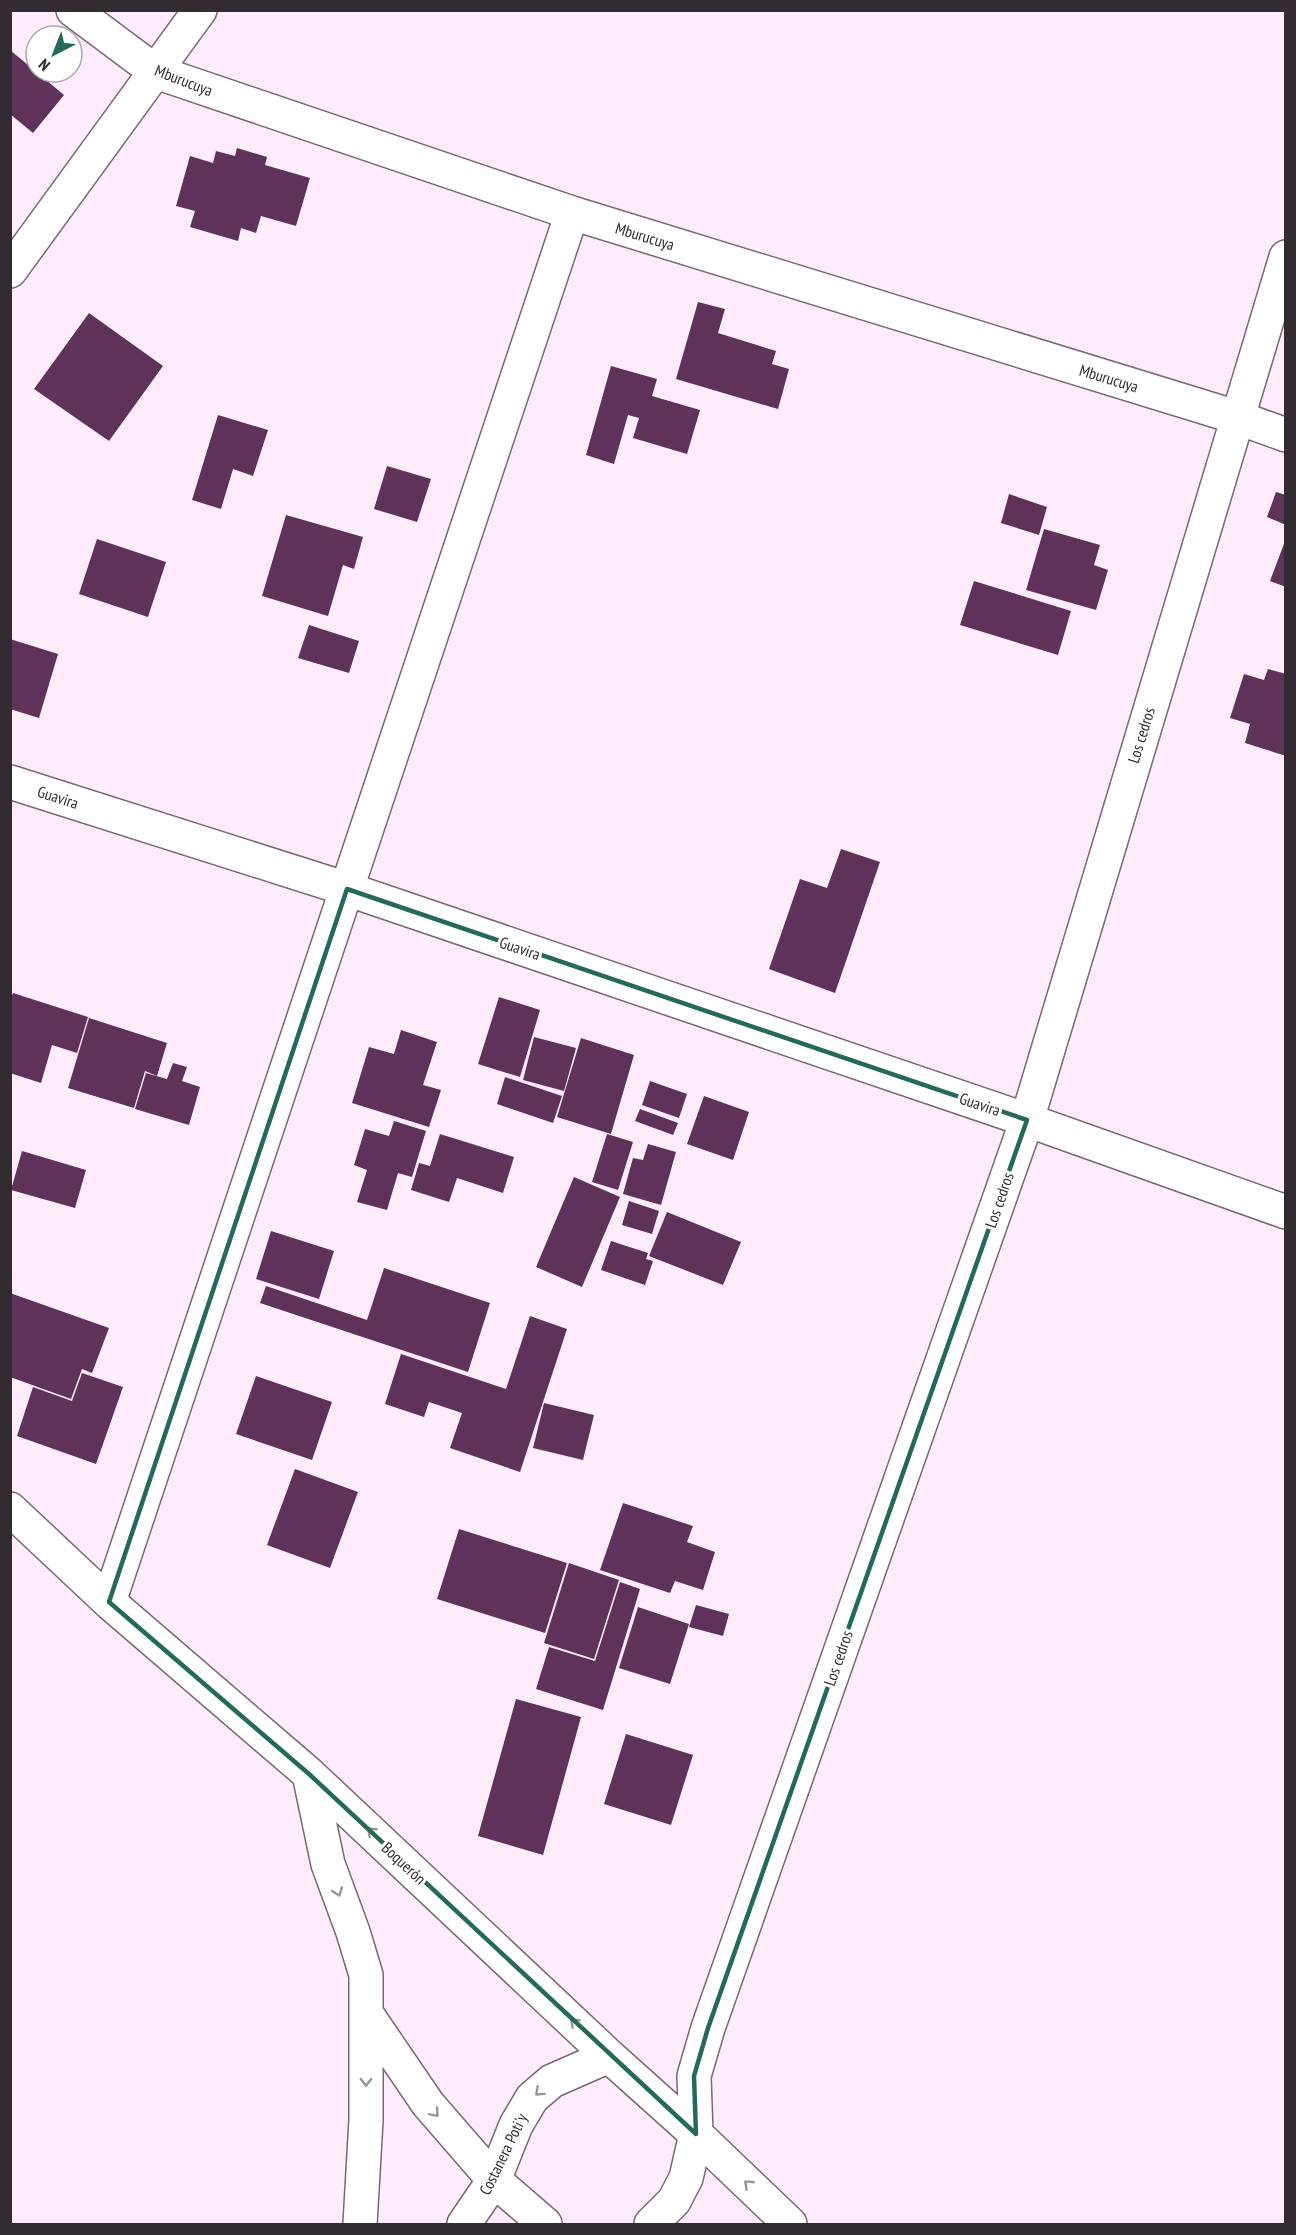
<svg xmlns="http://www.w3.org/2000/svg" width="1296" height="2235" font-family="'PT Sans Narrow',sans-serif">
  <style>
    .building { fill: #5f3259 }
    .lines { fill: none; stroke-linecap: round; stroke-linejoin: round }
    .minor-casing { stroke: #786874; stroke-width: 36 }
    .minor { stroke: #fff; stroke-width: 33 }
    .oneway { stroke: #989598 }
    .marked { fill: none; stroke: #25695a; stroke-width: 4.5; stroke-linejoin: round }
    .labels { text-anchor: middle; stroke-width: 6; stroke-linejoin: round; paint-order: stroke }
    .street-label { font-size: 16px; fill: #322b31; stroke: #fff }
  </style>
  <rect width="100%" height="100%" fill="#ffecfb"/>
  <path class="building" d="M10,50L64,95L33,133L10,114Z
    M237,148L267,157L265,165L310,178L296,226L261,216L256,233L241,228L238,241L190,227L195,211L176,206L190,156L213,163L216,151L235,156Z
    M698,302L725,309L718,333L776,351L772,364L789,369L778,409L676,379Z
    M89,313L163,366L109,441L34,389Z
    M611,366L657,379L652,396L700,410L687,454L633,438L639,418L628,415L614,464L586,455Z
    M218,415L268,430L253,476L233,469L221,509L192,500Z
    M387,466L431,479L417,522L374,509Z
    M1276,492L1286,495V525L1267,517Z
    M1009,494L1047,507L1039,535L1001,523Z
    M286,515L363,537L354,569L343,565L328,616L262,596Z
    M1044,529L1100,545L1094,565L1108,570L1096,610L1026,590Z
    M97,539L166,562L148,617L79,594Z
    M1285,541H1286V587L1270,581Z
    M974,581L1071,611L1058,655L960,625Z
    M309,625L359,641L349,673L298,658Z
    M10,639L58,654L39,718L10,709Z
    M1268,669L1286,674V756L1245,743L1250,724L1230,718L1244,674L1264,680Z
    M841,849L880,862L835,993L769,969L800,879L827,888Z
    M13,993L88,1017L77,1053L52,1045L41,1083L10,1073V1001Z
    M499,997L540,1010L520,1077L478,1064Z
    M89,1018L167,1043L157,1076L145,1071L134,1108L68,1088Z
    M401,1030L437,1042L423,1085L441,1090L429,1127L352,1103L369,1047L394,1054Z
    M534,1037L576,1048L564,1091L523,1080Z
    M581,1038L634,1055L611,1134L557,1117Z
    M173,1063L187,1067L182,1081L200,1087L189,1125L135,1109L146,1073L167,1079Z
    M505,1077L562,1096L553,1123L497,1104Z
    M650,1081L687,1094L679,1118L642,1105Z
    M704,1096L749,1112L733,1160L687,1144Z
    M640,1109L678,1123L673,1135L635,1121Z
    M394,1121L426,1131L412,1177L398,1173L387,1210L357,1202L367,1170L354,1165L365,1129L389,1136Z
    M440,1134L514,1157L503,1193L457,1178L449,1202L411,1190L419,1163L430,1166Z
    M607,1134L633,1142L618,1190L592,1182Z
    M648,1144L676,1152L661,1205L623,1194L633,1158L643,1160Z
    M22,1151L86,1170L75,1208L11,1190Z
    M574,1177L620,1197L582,1287L536,1267Z
    M629,1201L659,1211L652,1234L622,1225Z
    M667,1212L741,1242L723,1285L649,1256Z
    M271,1231L334,1251L319,1299L256,1279Z
    M611,1241L648,1253L646,1259L653,1261L645,1285L601,1270Z
    M384,1268L490,1303L468,1372L260,1303L266,1286L367,1320Z
    M10,1293L109,1328L92,1373L82,1369L71,1399L10,1377Z
    M530,1316L567,1329L520,1472L450,1448L462,1413L429,1402L424,1417L385,1404L401,1354L506,1389Z
    M82,1373L123,1387L96,1464L17,1436L33,1387L72,1401Z
    M256,1376L332,1402L312,1460L236,1434Z
    M544,1403L594,1415L583,1460L533,1448Z
    M295,1469L358,1492L330,1568L267,1545Z
    M623,1503L693,1526L687,1542L715,1552L703,1590L675,1581L670,1593L600,1570Z
    M459,1529L567,1563L545,1633L437,1599Z
    M569,1563L619,1580L594,1659L544,1643Z
    M620,1582L640,1589L603,1710L536,1689L549,1647L595,1661Z
    M696,1605L729,1614L723,1636L689,1627Z
    M638,1607L689,1624L670,1684L619,1668Z
    M516,1699L581,1717L543,1855L478,1836Z
    M626,1734L693,1755L671,1825L604,1804Z"/>
  <g class="lines">
    <defs>
      <path id="minor" d="M73,10L156,72L572,213L1236,417L1286,435
        M10,271L200,10
        M10,782L347,889L1027,1120L1286,1212
        M10,1509L109,1602L309,1774L609,2056L696,2134L790,2224
        M109,1602L572,213
        M309,1774L328,1864L353,1932L366,1975V2120L360,2224
        M366,2013L428,2104L494,2180L545,2224
        M464,2224L494,2180L516,2125L532,2098L552,2081L609,2056
        M651,2224L674,2201L686,2178L696,2134L694,2076L708,2028L1027,1120L1286,257"/>
    </defs>
    <use href="#minor" class="minor-casing"/>
    <use href="#minor" class="minor"/>
  </g>
  <defs><path id="oneway-chevron" d="M-2-3.5L2.5 0L-2 3.5" fill="none" stroke-width="1.6" stroke-linecap="round" stroke-linejoin="round" transform="scale(1.5)"/></defs>
  <g class="oneway">
    <use href="#oneway-chevron" transform="translate(371 1831) rotate(-137)"/>
    <use href="#oneway-chevron" transform="translate(338 1892) rotate(70)"/>
    <use href="#oneway-chevron" transform="translate(574 2022) rotate(-137)"/>
    <use href="#oneway-chevron" transform="translate(366 2082) rotate(90)"/>
    <use href="#oneway-chevron" transform="translate(539 2092) rotate(138)"/>
    <use href="#oneway-chevron" transform="translate(435 2113) rotate(49)"/>
    <use href="#oneway-chevron" transform="translate(748 2184) rotate(-136)"/>
  </g>
  <path class="marked" d="M347,889L1027,1120L708,2028L694,2076L696,2134L309,1774L109,1602Z"/>
  <g class="labels">
    <g class="street-label">
      <text transform="translate(184 80) rotate(21)" y="6">Mburucuya</text>
      <text transform="translate(645 236) rotate(17)" y="6">Mburucuya</text>
      <text transform="translate(1109 378) rotate(17)" y="6">Mburucuya</text>
      <text transform="translate(1141 735) rotate(-73)" y="6">Los cedros</text>
      <text transform="translate(58 797) rotate(18)" y="6">Guavira</text>
      <text transform="translate(520 948) rotate(19)" y="6">Guavira</text>
      <text transform="translate(980 1104) rotate(19)" y="6">Guavira</text>
      <text transform="translate(999 1200) rotate(-71)" y="6">Los cedros</text>
      <text transform="translate(838 1658) rotate(-71)" y="6">Los cedros</text>
      <text transform="translate(404 1863) rotate(43)" y="6">Boquerón</text>
      <text transform="translate(503 2154) rotate(-64)" y="6">Costanera Poti'y</text>
    </g>
  </g>
  <rect width="1296" height="2235" fill="none" stroke="#322b31" stroke-width="24"/>
  <g transform="translate(54 54) rotate(222)"><circle r="28" fill="#ffffff" stroke="#adaaad" stroke-width="1.5"/>
  <path d="M0-4.5L10 22L0 15L-10 22Z" fill="#25695a"/>
  <text y="-9" font-size="16" font-weight="bold" text-anchor="middle" fill="#322b31">N</text>
  </g>
</svg>
